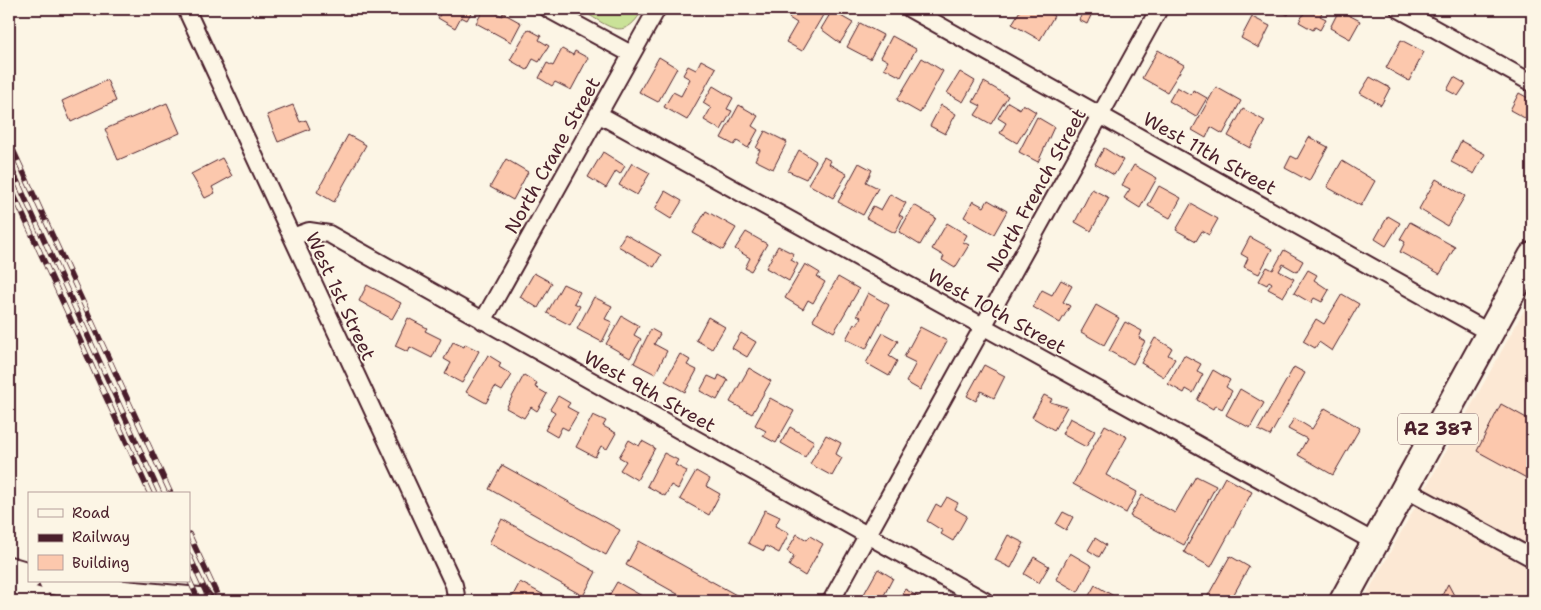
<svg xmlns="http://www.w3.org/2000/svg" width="1541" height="610" font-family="'Shantell Sans',sans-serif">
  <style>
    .built { fill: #fce8d4 }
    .green { fill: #cae298; stroke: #8a8062 }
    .building { fill: #fcc8ad; stroke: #4a1f2b }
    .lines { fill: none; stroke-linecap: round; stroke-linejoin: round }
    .street-casing { stroke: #4a1f2b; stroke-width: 20 }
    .primary-casing { stroke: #4a1f2b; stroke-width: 30 }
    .street { stroke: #fcf5e5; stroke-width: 16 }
    .primary { stroke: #fcf5e5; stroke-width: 26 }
    .rail-casing { stroke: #4a1f2b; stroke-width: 5.5 }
    .rail { stroke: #fcf5e5; stroke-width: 4; stroke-dasharray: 11; stroke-linecap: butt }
    .labels { text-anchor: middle; stroke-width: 4; stroke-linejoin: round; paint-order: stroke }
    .shield { fill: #fcf5e5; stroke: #7f5f63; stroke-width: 1 }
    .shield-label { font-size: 18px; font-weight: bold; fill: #4a1f2b }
    .street-label { font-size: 19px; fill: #4a1f2b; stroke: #fcf5e5 }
  </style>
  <rect width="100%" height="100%" fill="#fcf5e5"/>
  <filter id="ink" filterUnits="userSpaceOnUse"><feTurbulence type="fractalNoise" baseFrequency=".02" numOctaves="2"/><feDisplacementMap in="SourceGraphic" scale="10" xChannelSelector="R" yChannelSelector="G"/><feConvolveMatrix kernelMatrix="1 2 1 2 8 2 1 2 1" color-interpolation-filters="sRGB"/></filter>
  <g filter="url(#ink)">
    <path class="built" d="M1532,296V601H1363Z"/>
    <path class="green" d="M579,9H643C623,45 607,24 579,9Z"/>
    <path class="building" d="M422,9H434L431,14Z
      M443,9H473L467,20L461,17L455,28L438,18Z
      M484,9H489L502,16L503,13L521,23L511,42L476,23Z
      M770,9H783L780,14Z
      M795,9L826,10L802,51L786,42L797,23L789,18Z
      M833,9H843L839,15L853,23L840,43L821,29Z
      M1021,9H1041L1054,16L1040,40L1012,24Z
      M1082,9H1094L1087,24L1079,20L1084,10Z
      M1276,9H1291L1288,15Z
      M1296,9H1324L1320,16L1326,19L1320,30L1315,27L1313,30L1299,22L1304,13Z
      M1339,10L1360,21L1350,39L1330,28Z
      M1252,17L1270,26L1259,48L1241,38Z
      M860,23L883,35L870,59L847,47Z
      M528,29L541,36L539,40L549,46L539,62L533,59L527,70L510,60Z
      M892,36L916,49L901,77L884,68L888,61L881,57Z
      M1401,40L1424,52L1409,81L1386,68Z
      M562,49L573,55L575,51L588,58L571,90L555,82L552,86L539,78L547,63L553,66Z
      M1158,50L1184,65L1167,92L1142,78Z
      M659,57L677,68L658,102L639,92Z
      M922,58L943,71L920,113L897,100Z
      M701,60L716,68L687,120L664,107L673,92L681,96L690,79L683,75L688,66L696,70Z
      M960,72L975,81L963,102L947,93Z
      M1370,77L1390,88L1381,105L1360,93Z
      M1454,77L1466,84L1458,96L1447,90Z
      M107,80L116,101L71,122L62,101Z
      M984,82L1008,96L991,124L975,115L981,106L973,102Z
      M713,86L733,98L727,109L732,111L721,130L704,120L711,108L703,103Z
      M1177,87L1191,95L1193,90L1207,98L1196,117L1169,101Z
      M1216,87L1241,101L1223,134L1211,127L1206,138L1192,130Z
      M1519,93L1532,100V122L1510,110Z
      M1008,102L1020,109L1023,104L1036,112L1017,143L1000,133L1006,123L998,118Z
      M167,103L180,133L118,160L105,129Z
      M293,105L300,122L306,120L310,129L278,142L267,115Z
      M739,105L758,116L752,126L758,130L748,148L737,141L734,145L721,138Z
      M941,105L956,114L945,134L930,126Z
      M1243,109L1265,121L1250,148L1228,136Z
      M1037,117L1054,127L1038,162L1019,152Z
      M765,131L787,142L773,169L755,160L760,150L756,148Z
      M348,135L366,145L334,202L317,192Z
      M1309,137L1328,147L1309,181L1285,168L1291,156L1297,159Z
      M1461,141L1485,154L1474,174L1451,162Z
      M1104,148L1123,160L1114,175L1095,164Z
      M799,150L816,161L806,179L788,171Z
      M603,152L625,166L620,174L616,171L606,188L588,177Z
      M824,157L831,161L829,164L847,174L833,198L808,184Z
      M222,158L232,176L212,187L215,193L205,198L191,174Z
      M506,159L528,172L513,200L490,187Z
      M1342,161L1375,181L1361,206L1327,187Z
      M632,163L650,173L637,195L619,185Z
      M859,163L872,170L866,182L878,188L863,215L838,202Z
      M1134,165L1157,178L1140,208L1124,198L1130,189L1122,185Z
      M1436,179L1465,196L1447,226L1419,209Z
      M1159,186L1181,198L1170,218L1148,206Z
      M1092,189L1109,198L1091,231L1075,222Z
      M665,191L682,201L671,219L655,209Z
      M890,194L906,203L899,215L903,217L895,233L866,218L873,206L881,210Z
      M988,200L1007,211L994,234L964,217L973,201L984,207Z
      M1191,204L1218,219L1209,235L1202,231L1196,241L1176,230Z
      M914,205L936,218L920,245L899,232Z
      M706,211L736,228L723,250L693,233Z
      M1388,216L1400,223L1386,246L1375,239Z
      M1410,222L1455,247L1440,274L1400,252L1405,242L1400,239Z
      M947,223L967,235L963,242L969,245L955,268L942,260L944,256L932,249Z
      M746,232L767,244L751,271L745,268L750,258L735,249Z
      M625,234L661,255L654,267L618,246Z
      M1250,237L1272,249L1259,274L1244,267L1248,258L1241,254Z
      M778,246L794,254L791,260L798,264L789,281L766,268Z
      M1284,250L1303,261L1297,272L1283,264L1279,271L1294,279L1283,297L1268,289L1272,283L1269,281L1267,285L1259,281L1267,267L1273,270Z
      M805,264L820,273L817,277L825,282L813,303L808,300L803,309L785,298Z
      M1308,270L1317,275L1314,280L1329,290L1322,302L1314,298L1311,303L1294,293Z
      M534,273L552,283L538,308L520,297Z
      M838,277L859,289L834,332L813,320Z
      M1061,280L1072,286L1063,302L1070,306L1060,323L1033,307L1042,290L1052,295Z
      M563,284L580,292L574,303L580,306L570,325L547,313Z
      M367,285L401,303L392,319L359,301Z
      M868,293L889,305L866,349L846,339L854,324L857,325L861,317L857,315Z
      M1342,294L1359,304L1332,351L1319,342L1315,348L1303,341L1316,319L1324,324Z
      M594,297L612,306L605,319L612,322L602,342L577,329Z
      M1096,305L1119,318L1104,345L1081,332Z
      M622,316L639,326L634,335L641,339L630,358L606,344Z
      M708,317L725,327L712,349L696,340Z
      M408,318L427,328L425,331L441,339L432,358L410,347L408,352L395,346Z
      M1125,322L1142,331L1139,338L1145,341L1133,364L1109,351Z
      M920,327L947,341L920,390L906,382L916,363L904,357Z
      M651,329L660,334L654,344L667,351L655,374L634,363Z
      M741,333L756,342L747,357L732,348Z
      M883,333L898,341L889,356L897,361L889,376L866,363Z
      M1155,338L1172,348L1168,355L1175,359L1164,377L1141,363Z
      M453,342L464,347L465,344L479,351L462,383L445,374L451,363L444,359Z
      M680,354L690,360L687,365L697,370L685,392L665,381Z
      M488,355L501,363L499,367L512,375L502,391L495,387L486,403L466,392Z
      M1184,355L1201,364L1197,371L1203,374L1193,393L1186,389L1184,393L1168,384Z
      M984,365L1005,376L994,398L981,391L976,401L967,396Z
      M1294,367L1305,373L1270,436L1258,430Z
      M749,368L771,381L752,414L730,402Z
      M1213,370L1230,380L1226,387L1232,391L1222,409L1215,405L1213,409L1197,400Z
      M524,375L537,383L535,387L547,394L537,411L531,407L524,418L506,408Z
      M719,375L728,380L717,400L700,391L708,376L717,380Z
      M1240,389L1264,403L1250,428L1226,415Z
      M1044,395L1052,399L1050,402L1067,407L1054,430L1032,417Z
      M558,396L570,403L567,407L578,413L568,430L562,427L557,437L545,430L555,412L550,409Z
      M770,398L794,411L776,443L763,436L766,431L755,425Z
      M1501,404L1532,421V481L1477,451Z
      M1325,408L1360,428L1333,475L1298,455L1307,439L1288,429L1294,418L1312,429Z
      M593,415L606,421L603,426L616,433L607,449L601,446L595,457L576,447Z
      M1070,418L1095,431L1086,447L1062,434Z
      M1105,425L1127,437L1106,475L1137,492L1126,513L1073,484Z
      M790,427L814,441L805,457L781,443Z
      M826,435L841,443L836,454L842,458L832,476L810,464Z
      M629,440L639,446L642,441L655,448L637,480L620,470L626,461L619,457Z
      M664,453L678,460L675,465L687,471L678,489L671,485L665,496L647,486Z
      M502,465L620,530L606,555L489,489Z
      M696,471L710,479L706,486L720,494L709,515L680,499Z
      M1196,476L1216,486L1184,545L1130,516L1142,495L1175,513Z
      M1225,477L1252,492L1211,567L1184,552Z
      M947,497L958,503L955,509L967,516L953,541L941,534L943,531L927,521L936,504L941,507Z
      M765,510L780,517L775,526L789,533L779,553L766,546L764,551L748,543Z
      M1063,512L1073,517L1066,530L1056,524Z
      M502,519L596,572L583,596L489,543Z
      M797,534L807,540L810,536L823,544L805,576L789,566L794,556L787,551Z
      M1008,535L1024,543L1011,568L995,560Z
      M1095,538L1106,545L1099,557L1088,550Z
      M639,541L747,601H690L626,565Z
      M1070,553L1092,566L1078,592L1056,579Z
      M1230,556L1249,567L1230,601H1205Z
      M1034,557L1049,566L1039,583L1024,574Z
      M878,569L893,578L881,601L864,594Z
      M520,582L555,601H510Z
      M617,582L651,601H606Z
      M1448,584L1457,601H1439Z
      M1095,585L1117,598L1115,601H1086Z
      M905,589L920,598L918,601H898Z"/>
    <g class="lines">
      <defs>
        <path id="street" d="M186,9L454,585L457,601
          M548,9L631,54
          M910,9L1490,333
          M1399,9L1532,83
          M598,114L1376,543
          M292,237L309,231L329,234L985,601
          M483,321L657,9
          M1405,489L1532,558
          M831,601L1159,9"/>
        <path id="primary" d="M9,570L29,576
          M52,581L124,594L199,601
          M9,593L37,601
          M1343,601L1532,256"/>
      </defs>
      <use href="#street" class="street-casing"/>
      <use href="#primary" class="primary-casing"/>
      <use href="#street" class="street"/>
      <use href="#primary" class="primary"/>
      <defs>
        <path id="rail" d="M9,141L171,494
          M9,163L160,494
          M9,184L150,494
          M189,534L220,601
          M189,555L210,601
          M189,579L199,601"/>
      </defs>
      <use href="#rail" class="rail-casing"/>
      <use href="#rail" class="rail"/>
    </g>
  </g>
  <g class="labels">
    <rect class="shield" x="1398" y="413.5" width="80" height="31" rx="4"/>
    <g class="shield-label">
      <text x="1438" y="435">AZ 387</text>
    </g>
    <g class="street-label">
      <text transform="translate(1210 153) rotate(29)" y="7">West 11th Street</text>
      <text transform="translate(552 155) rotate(-61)" y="7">North Crane Street</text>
      <text transform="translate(1036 190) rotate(-61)" y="7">North French Street</text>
      <text transform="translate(341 296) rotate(65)" y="7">West 1st Street</text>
      <text transform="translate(997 311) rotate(29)" y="7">West 10th Street</text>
      <text transform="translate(650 391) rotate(29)" y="7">West 9th Street</text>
    </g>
  </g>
  <rect width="1541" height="610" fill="none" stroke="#fcf5e5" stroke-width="30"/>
  <rect x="15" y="15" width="1511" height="580" fill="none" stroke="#4a1f2b" stroke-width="2" filter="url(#ink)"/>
  <rect x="28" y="492" width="162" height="90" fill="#fcf5e5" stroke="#b59f9b"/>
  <rect x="38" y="509" width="25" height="8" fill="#fcf5e5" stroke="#b59f9b"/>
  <text x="72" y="518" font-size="15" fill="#4a1f2b">Road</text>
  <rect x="38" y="534" width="25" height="8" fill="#4a1f2b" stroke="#b59f9b"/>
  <text x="72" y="542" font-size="15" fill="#4a1f2b">Railway</text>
  <rect x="38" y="555" width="25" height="15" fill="#fcc8ad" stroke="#b59f9b"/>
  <text x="72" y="568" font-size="15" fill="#4a1f2b">Building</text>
</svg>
